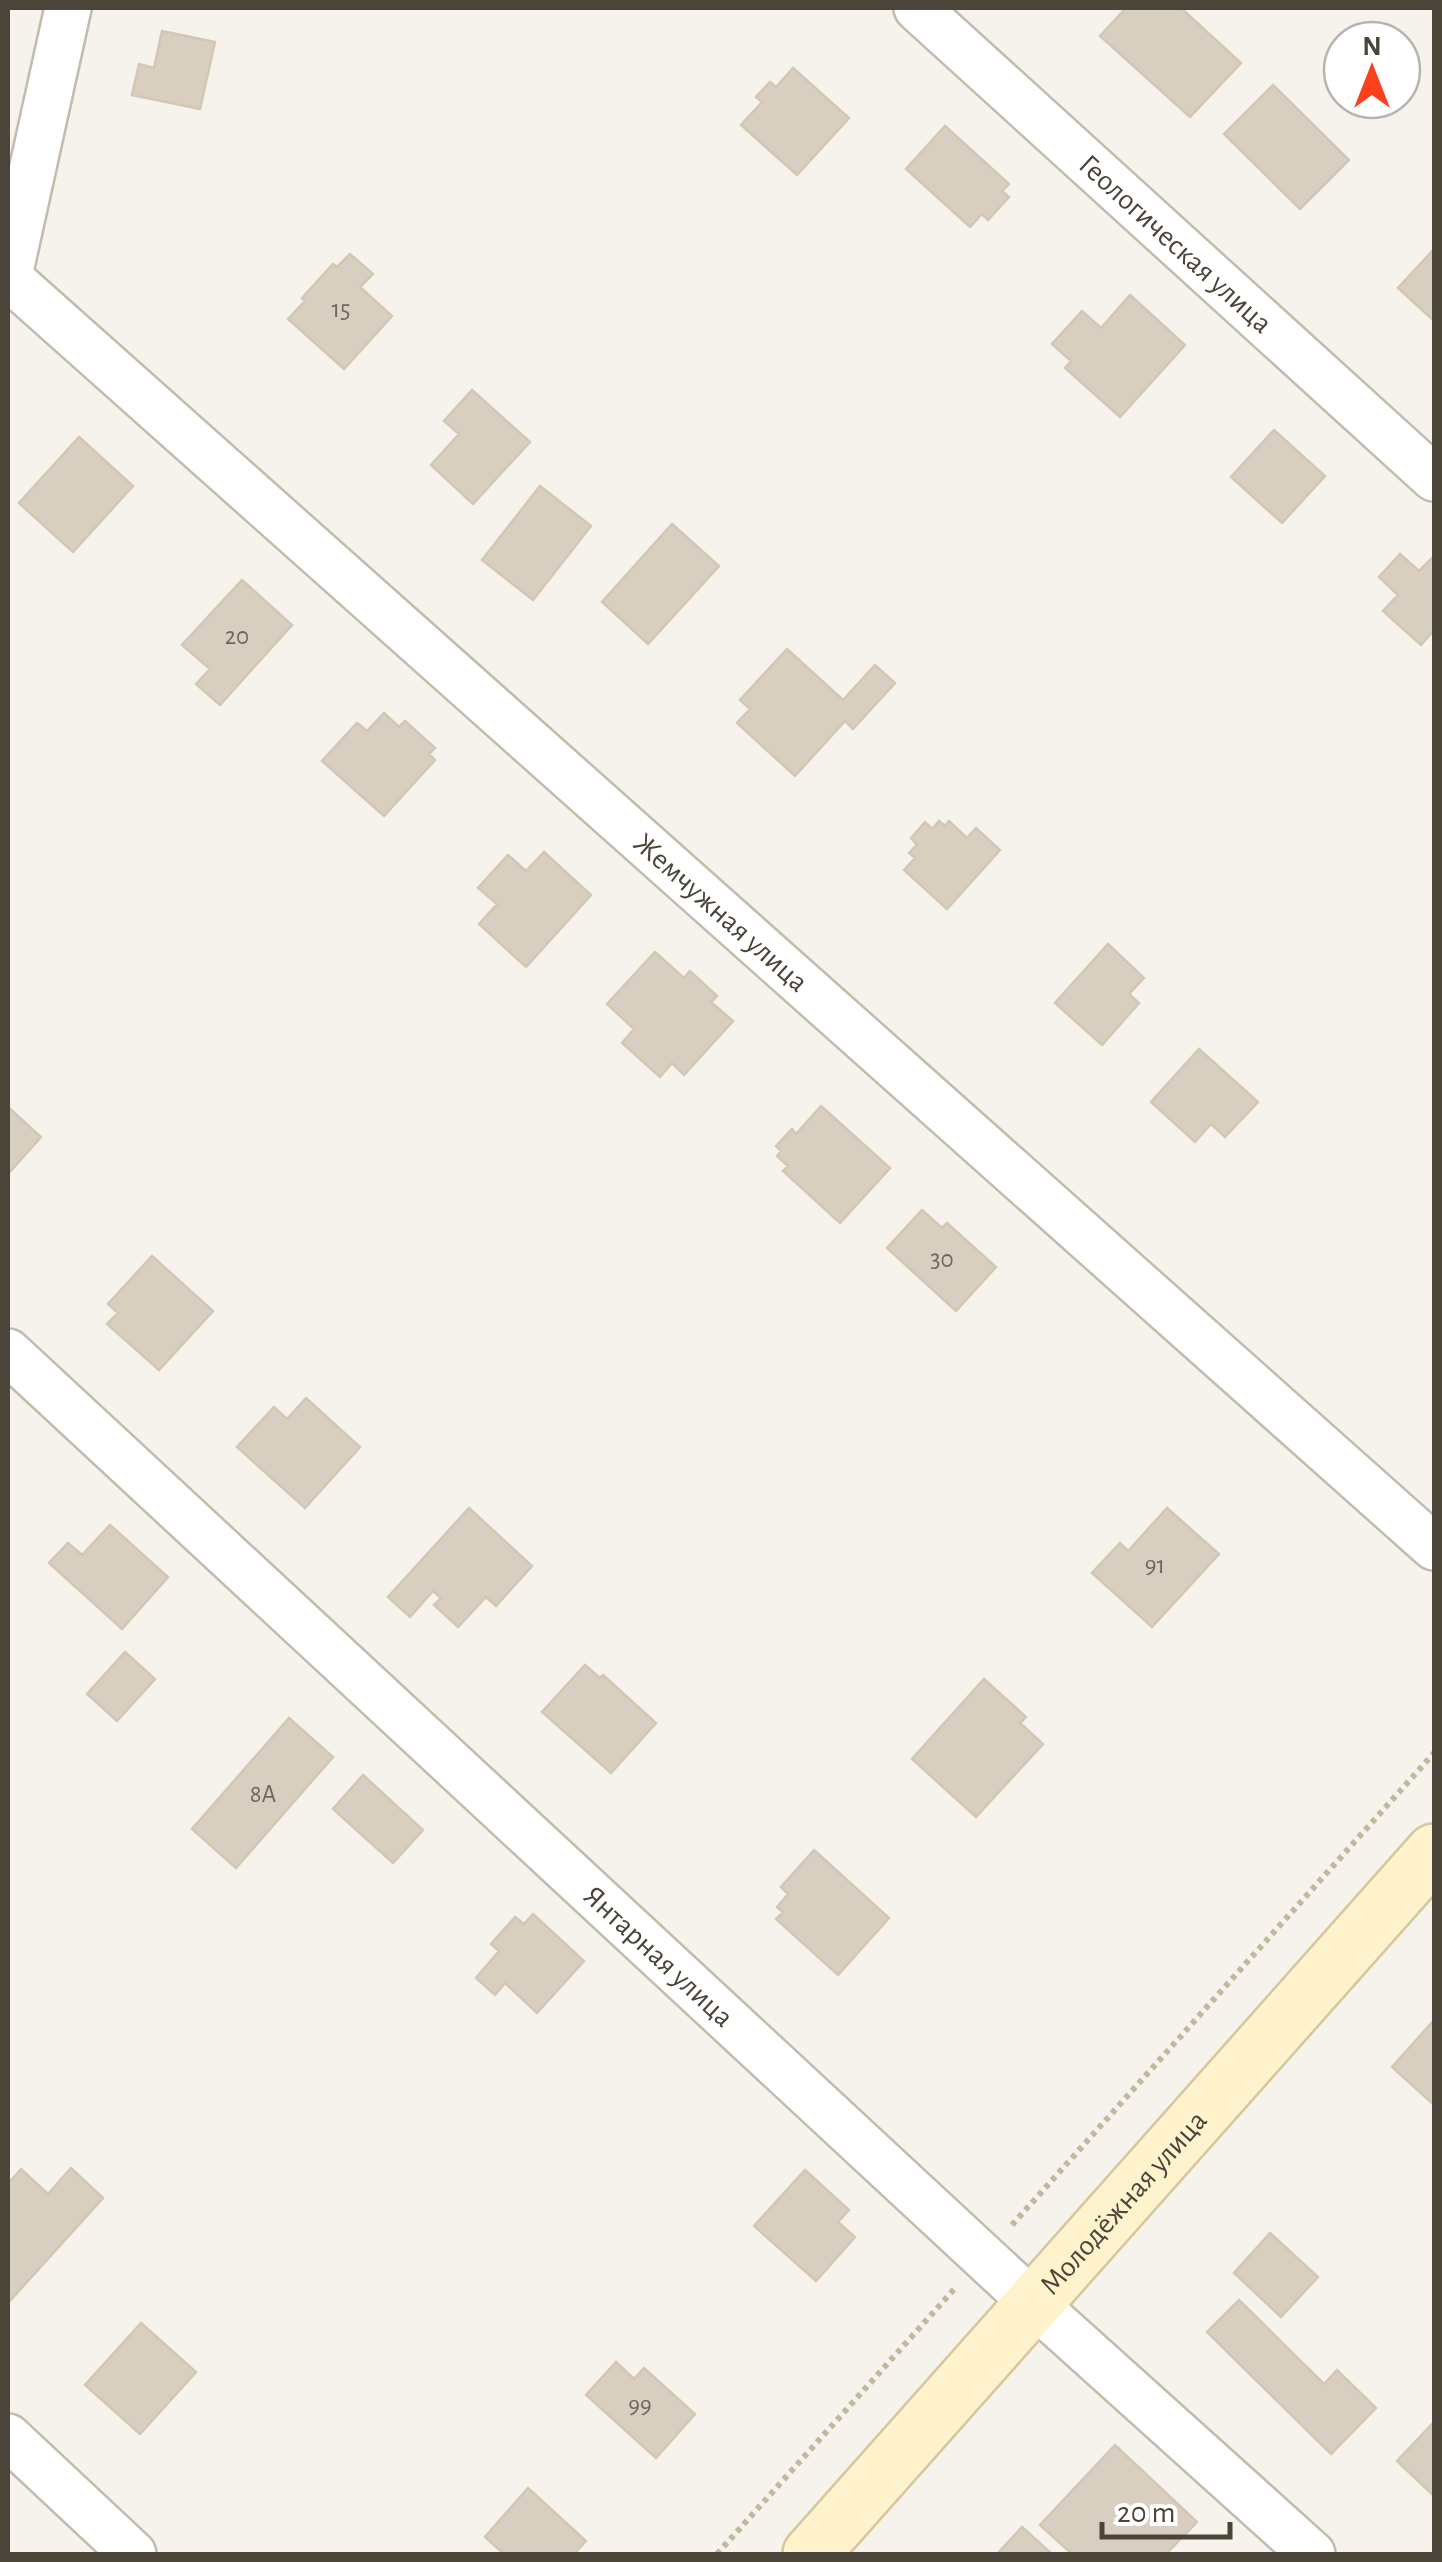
<svg xmlns="http://www.w3.org/2000/svg" width="1442" height="2562" font-family="'Alegreya Sans',sans-serif">
  <style>
    .building { fill: #d8cfc1; stroke: #d3c7b4; stroke-width: 2.5 }
    .lines { fill: none; stroke-linecap: round; stroke-linejoin: round }
    .street-casing { stroke: #c2bbae; stroke-width: 50 }
    .secondary-casing { stroke: #d6c79b; stroke-width: 60 }
    .path { stroke: #c4b79f; stroke-width: 6; stroke-dasharray: 5 5; stroke-linecap: butt }
    .street { stroke: #fff; stroke-width: 45 }
    .secondary { stroke: #fff3cd; stroke-width: 55 }
    .labels { text-anchor: middle; stroke-width: 10; stroke-linejoin: round; paint-order: stroke }
    .number-label { font-size: 25px; fill: #6e675b }
    .street-label { font-size: 30px; fill: #4b4439; stroke: #fff }
  </style>
  <rect width="100%" height="100%" fill="#f6f3ec"/>
  <path class="building" d="M1126,8H1181L1241,63L1190,117L1100,36Z
    M162,31L215,42L200,109L132,95L139,64L154,68Z
    M793,68L849,118L797,175L741,125L762,102L756,97L770,82L776,87Z
    M1273,85L1349,160L1300,209L1224,134Z
    M945,126L1009,184L1002,191L1009,197L988,220L982,214L970,227L906,169Z
    M1434,249V321L1398,288Z
    M350,254L373,274L360,287L392,316L344,369L288,319L305,301L302,298L333,264L337,267Z
    M1130,295L1185,345L1120,417L1065,368L1071,361L1052,344L1082,311L1101,328Z
    M472,390L530,442L473,504L431,465L459,434L444,421Z
    M1274,430L1325,476L1282,523L1231,477Z
    M79,437L133,486L73,552L19,503Z
    M540,486L591,526L533,600L482,560Z
    M672,524L719,566L648,644L602,602Z
    M1400,554L1419,571L1432,558L1434,560V630L1421,645L1383,611L1398,595L1379,577Z
    M242,580L292,625L220,705L196,684L210,669L182,645Z
    M787,649L843,700L875,665L895,683L853,729L845,721L795,776L737,723L750,709L740,700Z
    M384,713L399,727L405,721L435,748L429,754L435,760L384,816L322,761L357,723L367,731Z
    M939,821L945,826L949,821L967,838L976,828L1000,850L947,909L904,870L915,858L909,853L917,845L911,838L925,822L932,829Z
    M544,852L591,895L526,967L479,924L497,904L478,888L508,855L526,871Z
    M1108,944L1144,978L1129,994L1139,1003L1102,1045L1055,1003Z
    M655,952L684,978L690,971L717,996L711,1002L733,1021L684,1075L672,1063L660,1077L622,1043L634,1029L607,1004Z
    M1199,1049L1258,1102L1225,1137L1211,1124L1195,1142L1151,1102Z
    M821,1106L890,1168L840,1223L783,1171L788,1166L777,1156L781,1151L776,1146L792,1129L796,1134Z
    M8,1107L41,1137L8,1174Z
    M922,1210L942,1228L947,1223L996,1267L956,1311L887,1248Z
    M152,1256L213,1311L159,1370L107,1324L118,1313L108,1304Z
    M306,1398L360,1447L305,1508L237,1447L274,1407L287,1419Z
    M469,1508L532,1566L496,1606L486,1597L458,1627L434,1605L441,1598L433,1591L410,1617L388,1597Z
    M1167,1508L1219,1554L1152,1627L1092,1573L1120,1543L1128,1551Z
    M110,1525L168,1577L122,1629L49,1563L68,1543L82,1555Z
    M125,1652L155,1679L117,1721L87,1694Z
    M585,1665L600,1678L603,1675L656,1723L611,1773L542,1712Z
    M984,1679L1026,1717L1020,1723L1043,1744L976,1817L912,1759Z
    M289,1718L333,1757L236,1868L192,1829Z
    M363,1775L423,1830L393,1863L333,1809Z
    M814,1850L889,1918L838,1975L776,1919L783,1912L777,1907L788,1894L781,1887Z
    M533,1914L584,1961L537,2013L505,1983L495,1995L476,1978L499,1951L491,1944L515,1917L524,1924Z
    M1434,2020V2105L1392,2067Z
    M71,2168L103,2198L8,2303V2184L21,2169L48,2194Z
    M805,2170L849,2210L838,2222L855,2237L816,2281L754,2226Z
    M1270,2233L1318,2277L1281,2317L1234,2273Z
    M1239,2300L1324,2384L1337,2370L1376,2408L1331,2454L1207,2332Z
    M141,2323L196,2372L140,2434L85,2385Z
    M616,2362L634,2379L644,2368L695,2414L656,2458L586,2395Z
    M1434,2422V2496L1397,2461Z
    M1115,2445L1197,2522L1166,2554H1072L1040,2525Z
    M528,2488L586,2541L574,2554H504L485,2537Z
    M1022,2527L1052,2554H997Z"/>
  <g class="lines">
    <defs>
      <g id="street">
        <path id="s1" d="M917,8L1434,478"/>
        <path id="s2" d="M8,277L1434,1547"/>
        <path d="M8,280L68,8"/>
        <path id="s3" d="M8,1352L1032,2302L1312,2554"/>
        <path d="M8,2437L133,2554"/>
      </g>
      <g id="secondary">
        <path id="s4" d="M811,2554L1434,1852"/>
      </g>
    </defs>
    <use href="#street" class="street-casing"/>
    <use href="#secondary" class="secondary-casing"/>
    <path class="path" d="M1012,2225L1434,1753
      M717,2554L957,2286"/>
    <use href="#street" class="street"/>
    <use href="#secondary" class="secondary"/>
  </g>
  <g class="labels">
    <g class="number-label">
      <text x="341" y="317">15</text>
      <text x="237" y="644">20</text>
      <text x="942" y="1267">30</text>
      <text x="1155" y="1573">91</text>
      <text x="263" y="1802">8А</text>
      <text x="640" y="2413">99</text>
    </g>
    <g class="street-label">
      <text dy="10" stroke="none"><textPath href="#s1" startOffset="350">Геологическая улица</textPath></text>
      <text dy="10" stroke="none"><textPath href="#s2" startOffset="955">Жемчужная улица</textPath></text>
      <text dy="10" stroke="none"><textPath href="#s3" startOffset="888">Янтарная улица</textPath></text>
      <text dy="10" stroke="none"><textPath href="#s4" startOffset="470">Молодёжная улица</textPath></text>
    </g>
  </g>
  <rect width="1442" height="2562" fill="none" stroke="#4b4439" stroke-width="20"/>
  <g transform="translate(1372 70)"><circle r="48" fill="#ffffff" stroke="#b7b4b0" stroke-width="2.5"/>
  <path d="M0-8L18 38L0 25L-18 38Z" fill="#fc3f1d"/>
  <text y="-15" font-size="28" font-weight="bold" text-anchor="middle" fill="#4b4439">N</text>
  </g>
  <path d="M1102 2522v15h128v-15" fill="none" stroke="#4b4439" stroke-width="5"/>
  <text x="1117" y="2522" font-size="30" fill="#4b4439" stroke="#ffffff" stroke-width="8" paint-order="stroke">20 m</text>
</svg>
